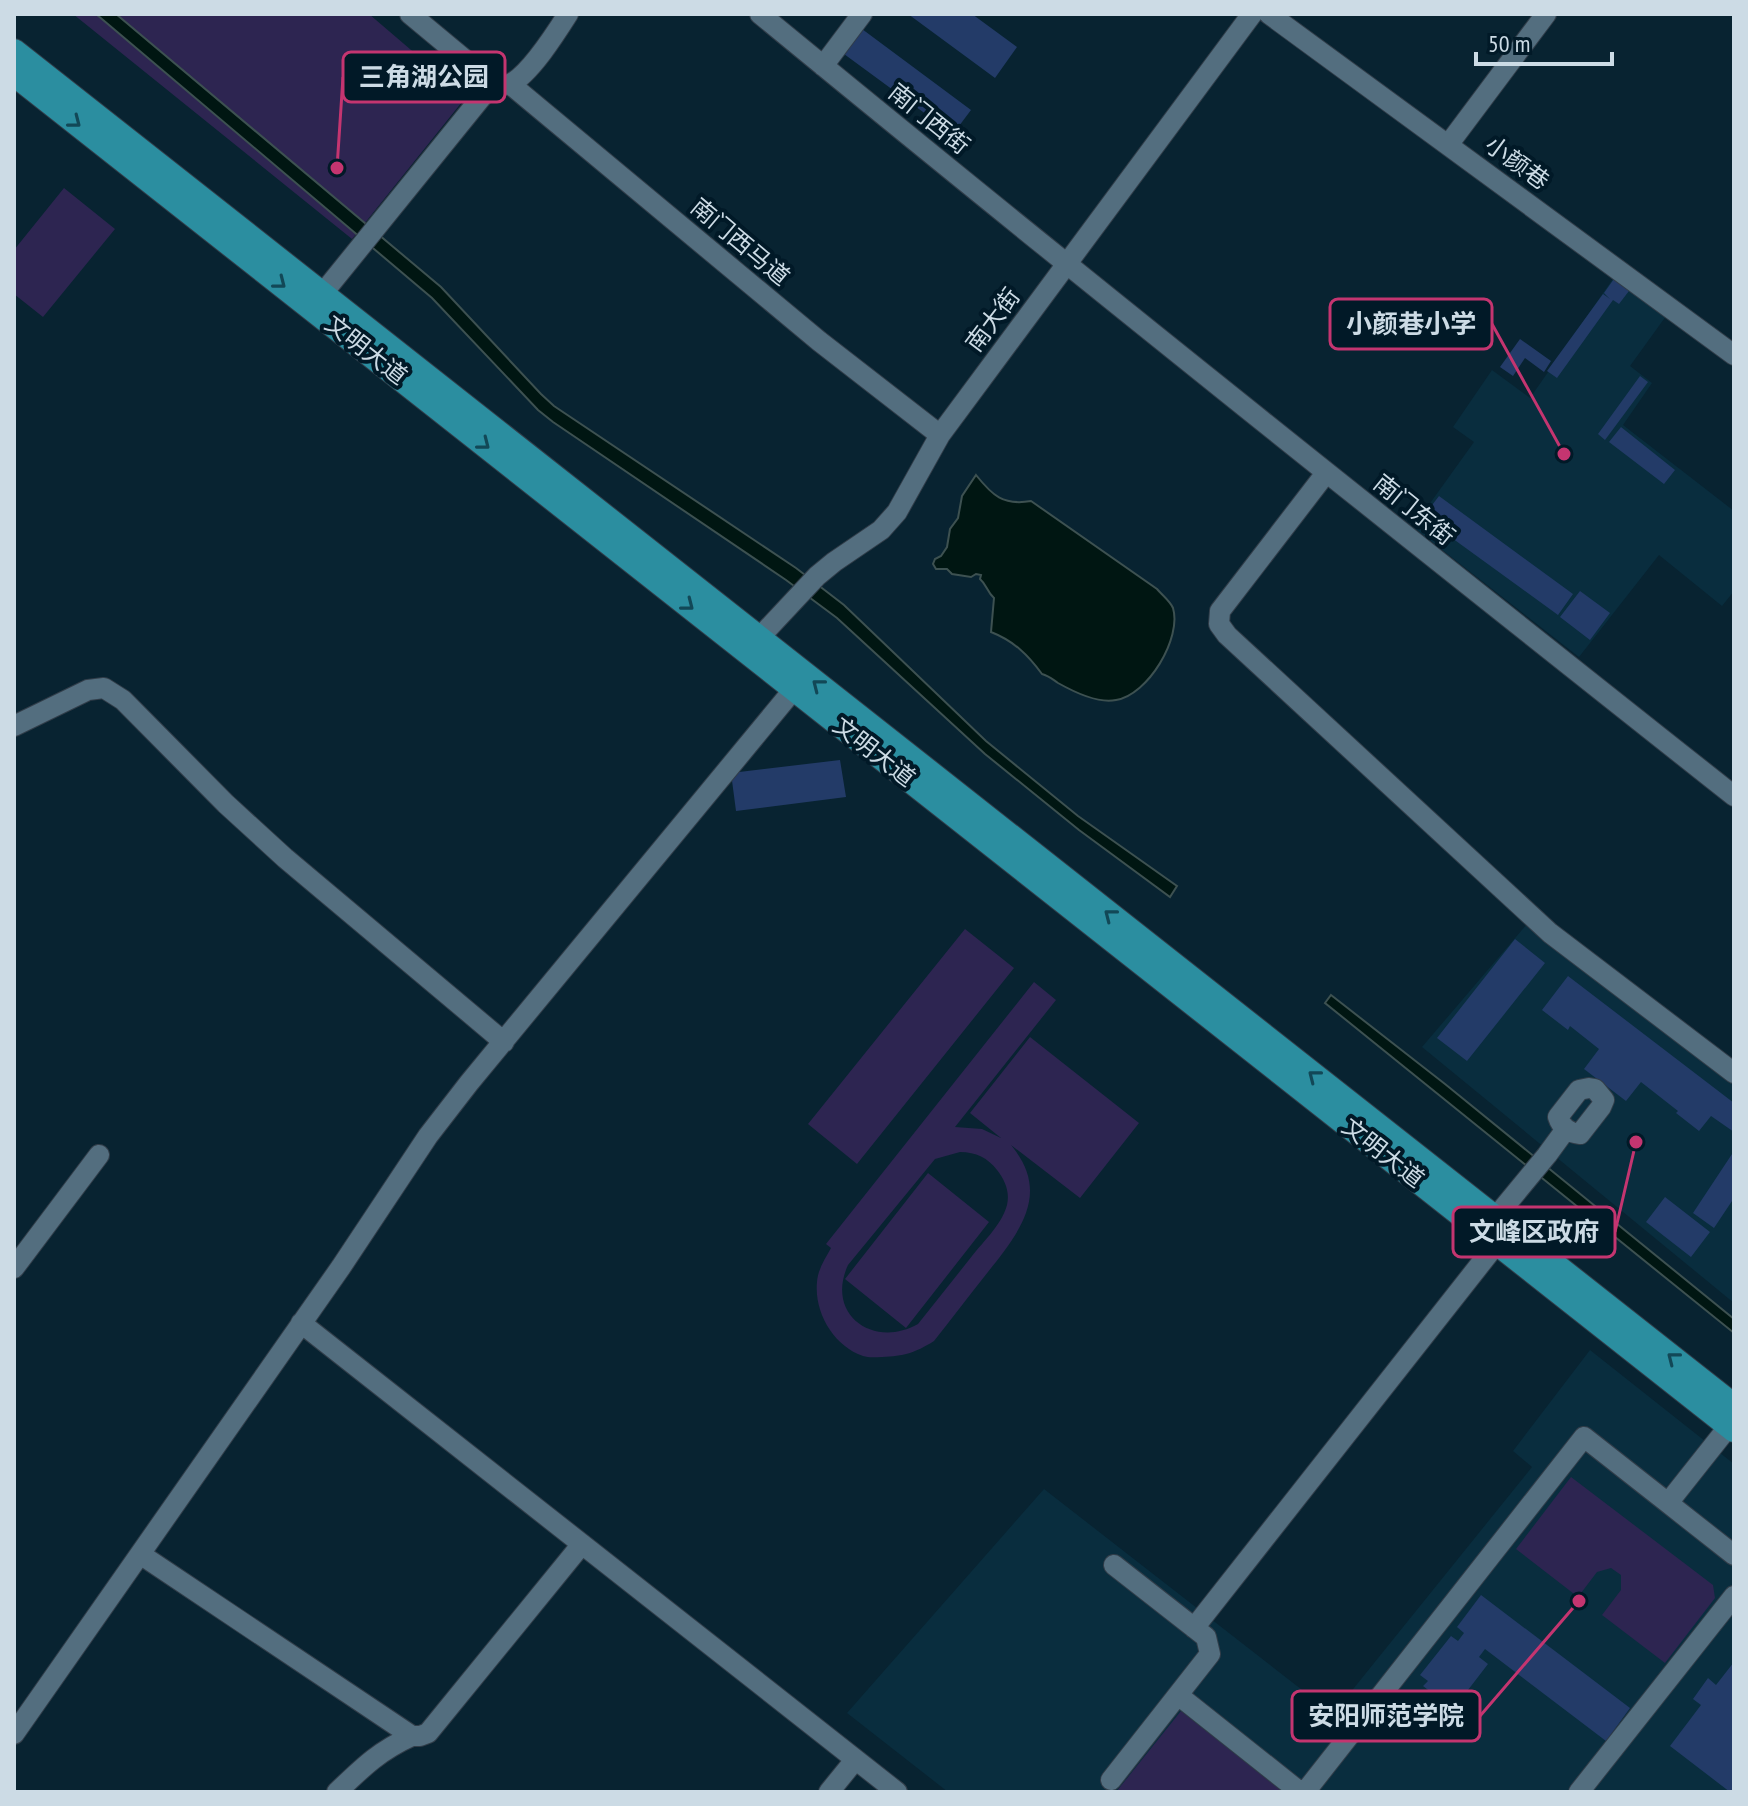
<svg xmlns="http://www.w3.org/2000/svg" width="1748" height="1806" font-family="'PT Sans Narrow','Noto Sans SC',sans-serif">
  <style>
    .built { fill: #092d3e }
    .green { fill: #2d2551; fill-rule: evenodd }
    .water { fill: #001612; stroke: #3d5151; stroke-width: 2 }
    .building { fill: #233b68 }
    .lines { fill: none; stroke-linecap: round; stroke-linejoin: round }
    .minor-casing { stroke: #313d49; stroke-width: 22 }
    .major-casing { stroke: #313d49; stroke-width: 26 }
    .minor { stroke: #536e7f; stroke-width: 20 }
    .major { stroke: #2b8ea0; stroke-width: 24 }
    .oneway { stroke: #124857 }
    .labels { text-anchor: middle; stroke-width: 8; stroke-linejoin: round; paint-order: stroke }
    .street-label { font-size: 24px; fill: #ccdbe5; stroke: #011927 }
    .leader { fill: none; stroke: #c43570; stroke-width: 3 }
    .callout-dot { fill: #c43570; stroke: #011927; stroke-width: 3 }
    .callout { fill: #011927; stroke: #c43570; stroke-width: 3 }
    .callout-label { font-size: 26px; text-anchor: middle; font-weight: bold; fill: #ccdbe5 }
  </style>
  <rect width="100%" height="100%" fill="#082331"/>
  <path class="built" d="M1617,273L1669,312L1630,366L1652,383L1623,425L1734,511V591L1722,606L1659,555L1579,657L1413,527L1474,442L1453,427L1492,370L1530,398Z
    M1528,923L1734,1082V1303L1422,1047Z
    M1590,1350L1734,1464V1792H948L847,1713L1044,1489L1333,1714L1532,1467L1513,1451Z"/>
  <path class="green" d="M73,14H369L466,97L352,239Z
    M64,188L115,229L43,317L14,294V250Z
    M965,929L1014,968L857,1164L808,1124Z
    M1034,982L1056,1000L955,1127L982,1129L1001,1138L970,1113L1030,1037L1139,1123L1080,1198L1011,1145C1053,1195 1017,1235 984,1277C967,1298 951,1320 934,1341C915,1353 904,1356 882,1357C876,1357 869,1358 863,1356C834,1346 814,1313 817,1282C818,1269 825,1259 831,1248L826,1244ZM960,1152C976,1152 988,1158 997,1170C1005,1180 1010,1192 1007,1205C1002,1224 984,1241 972,1256C954,1279 936,1301 918,1324C874,1349 825,1315 848,1265L935,1159Z
    M928,1173L989,1222L906,1328L845,1279Z
    M1571,1477L1713,1585L1715,1598L1665,1663L1602,1615L1621,1590V1575L1611,1568L1597,1572L1578,1597L1516,1549Z
    M1181,1711L1283,1792H1116Z"/>
  <path class="water" d="M96,14H116L441,287L541,394L554,406L796,568L844,605L986,741L1078,816L1177,886L1170,897L1079,830L985,754L837,618L786,580L553,422L538,410L432,298Z
    M976,475C992,495 1003,506 1031,501L1157,589C1162,595 1170,601 1173,608C1182,638 1148,695 1116,700C1098,704 1074,692 1058,683C1052,679 1049,676 1042,674C1028,655 1014,641 991,632L994,598C987,592 987,585 980,579L981,575L976,574L971,577L952,574L947,569H936L933,564L935,559L941,556L947,547L950,529L958,518L962,496Z
    M1331,995L1445,1084L1734,1319V1333L1325,1003Z"/>
  <path class="building" d="M908,14H972L1017,47L995,78Z
    M862,29L971,110L953,134L844,54Z
    M1616,276L1632,287L1619,304L1613,300L1557,378L1547,371L1603,294L1610,299L1604,293Z
    M1520,339L1551,361L1544,372L1525,358L1513,376L1500,367Z
    M1640,376L1648,382L1605,440L1598,434Z
    M1621,427L1675,470L1664,484L1609,442Z
    M1439,496L1573,594L1558,615L1423,517Z
    M1580,591L1610,613L1590,640L1560,617Z
    M840,760L846,797L736,811L731,773Z
    M1515,939L1545,963L1467,1061L1437,1038Z
    M1568,976L1734,1103V1132L1711,1116L1699,1131L1676,1113L1678,1111L1641,1082L1626,1101L1584,1069L1599,1049L1570,1026L1568,1030L1542,1010Z
    M1734,1151V1198L1714,1228L1693,1213Z
    M1665,1197L1710,1232L1691,1257L1646,1222Z
    M1481,1595L1630,1708L1606,1741L1485,1649L1479,1657L1488,1664L1458,1703L1449,1697L1445,1703L1423,1686L1428,1681L1420,1675L1451,1636L1458,1641L1464,1633L1457,1627Z
    M1734,1662V1792H1730L1670,1746L1701,1705L1693,1699L1708,1678L1716,1685Z"/>
  <g class="lines">
    <defs>
      <path id="minor" d="M410,14L493,83
        M760,14C1081,278 1407,537 1734,796
        M1269,14L1734,355
        M823,66L862,14
        M510,84L819,341L940,435
        M497,85C502,85 504,86 510,84C530,74 556,33 568,14
        M1448,145L1546,14
        M323,293L493,83
        M1326,473L1220,611L1219,624L1227,635L1550,933L1734,1073
        M759,638L817,576L834,562L881,530L897,512L940,435L1252,14
        M14,726L88,690L104,688L123,700L226,804L285,858L504,1042
        M1589,1088L1595,1089L1604,1100L1601,1107L1580,1134C1569,1133 1561,1127 1558,1117L1579,1090Z
        M1495,1218L1547,1155L1566,1129
        M14,1268L99,1155
        M301,1323L897,1792
        M1668,1503L1734,1555
        M140,1554L412,1736H420L428,1733L582,1544
        M1194,1628L1497,1243
        M1178,1695L1300,1792
        M14,1734L341,1267L428,1136L469,1083L794,689
        M1111,1780L1210,1654L1206,1637L1114,1565
        M337,1792C363,1767 379,1751 412,1736
        M829,1792L855,1760
        M1305,1792L1584,1437L1668,1503L1729,1426
        M1579,1792L1734,1596"/>
      <path id="major" d="M14,51L1734,1406
        M14,74L1734,1430"/>
    </defs>
    <use href="#minor" class="minor-casing"/>
    <use href="#major" class="major-casing"/>
    <use href="#minor" class="minor"/>
    <use href="#major" class="major"/>
  </g>
  <defs><path id="oneway-chevron" d="M-2-3.5L2.5 0L-2 3.5" fill="none" stroke-width="1.6" stroke-linecap="round" stroke-linejoin="round" transform="scale(2)"/></defs>
  <g class="oneway">
    <use href="#oneway-chevron" transform="translate(75 122) rotate(38)"/>
    <use href="#oneway-chevron" transform="translate(280 283) rotate(38)"/>
    <use href="#oneway-chevron" transform="translate(484 444) rotate(38)"/>
    <use href="#oneway-chevron" transform="translate(688 605) rotate(38)"/>
    <use href="#oneway-chevron" transform="translate(818 685) rotate(-142)"/>
    <use href="#oneway-chevron" transform="translate(1110 915) rotate(-142)"/>
    <use href="#oneway-chevron" transform="translate(1314 1076) rotate(-142)"/>
    <use href="#oneway-chevron" transform="translate(1673 1358) rotate(-142)"/>
  </g>
  <g class="labels">
    <g class="street-label">
      <text transform="translate(929 119) rotate(39)" y="8">南门西街</text>
      <text transform="translate(1517 163) rotate(36)" y="8">小颜巷</text>
      <text transform="translate(740 242) rotate(40)" y="8">南门西马道</text>
      <text transform="translate(993 320) rotate(-53)" y="8">南大街</text>
      <text transform="translate(366 350) rotate(38)" y="8">文明大道</text>
      <text transform="translate(1414 510) rotate(39)" y="8">南门东街</text>
      <text transform="translate(874 752) rotate(38)" y="8">文明大道</text>
      <text transform="translate(1383 1153) rotate(38)" y="8">文明大道</text>
    </g>
  </g>
  <path class="leader" d="M337 168L343 77M1564 454L1492 324M1636 1142L1615 1232M1579 1601L1480 1716"/>
  <g class="callout-dot">
    <circle cx="337" cy="168" r="8"/>
    <circle cx="1564" cy="454" r="8"/>
    <circle cx="1636" cy="1142" r="8"/>
    <circle cx="1579" cy="1601" r="8"/>
  </g>
  <g class="callout">
    <rect x="343" y="52" width="162" height="50" rx="8"/>
    <rect x="1330" y="299" width="162" height="50" rx="8"/>
    <rect x="1453" y="1207" width="162" height="50" rx="8"/>
    <rect x="1292" y="1691" width="188" height="50" rx="8"/>
  </g>
  <g class="callout-label">
    <text x="424" y="86">三角湖公园</text>
    <text x="1411" y="333">小颜巷小学</text>
    <text x="1534" y="1241">文峰区政府</text>
    <text x="1386" y="1725">安阳师范学院</text>
  </g>
  <rect width="1748" height="1806" fill="none" stroke="#ccdbe5" stroke-width="32"/>
  <path d="M1476 52v12h136v-12" fill="none" stroke="#ccdbe5" stroke-width="4"/>
  <text x="1488" y="52" font-size="24" fill="#ccdbe5" stroke="#011927" stroke-width="6" paint-order="stroke">50 m</text>
</svg>
